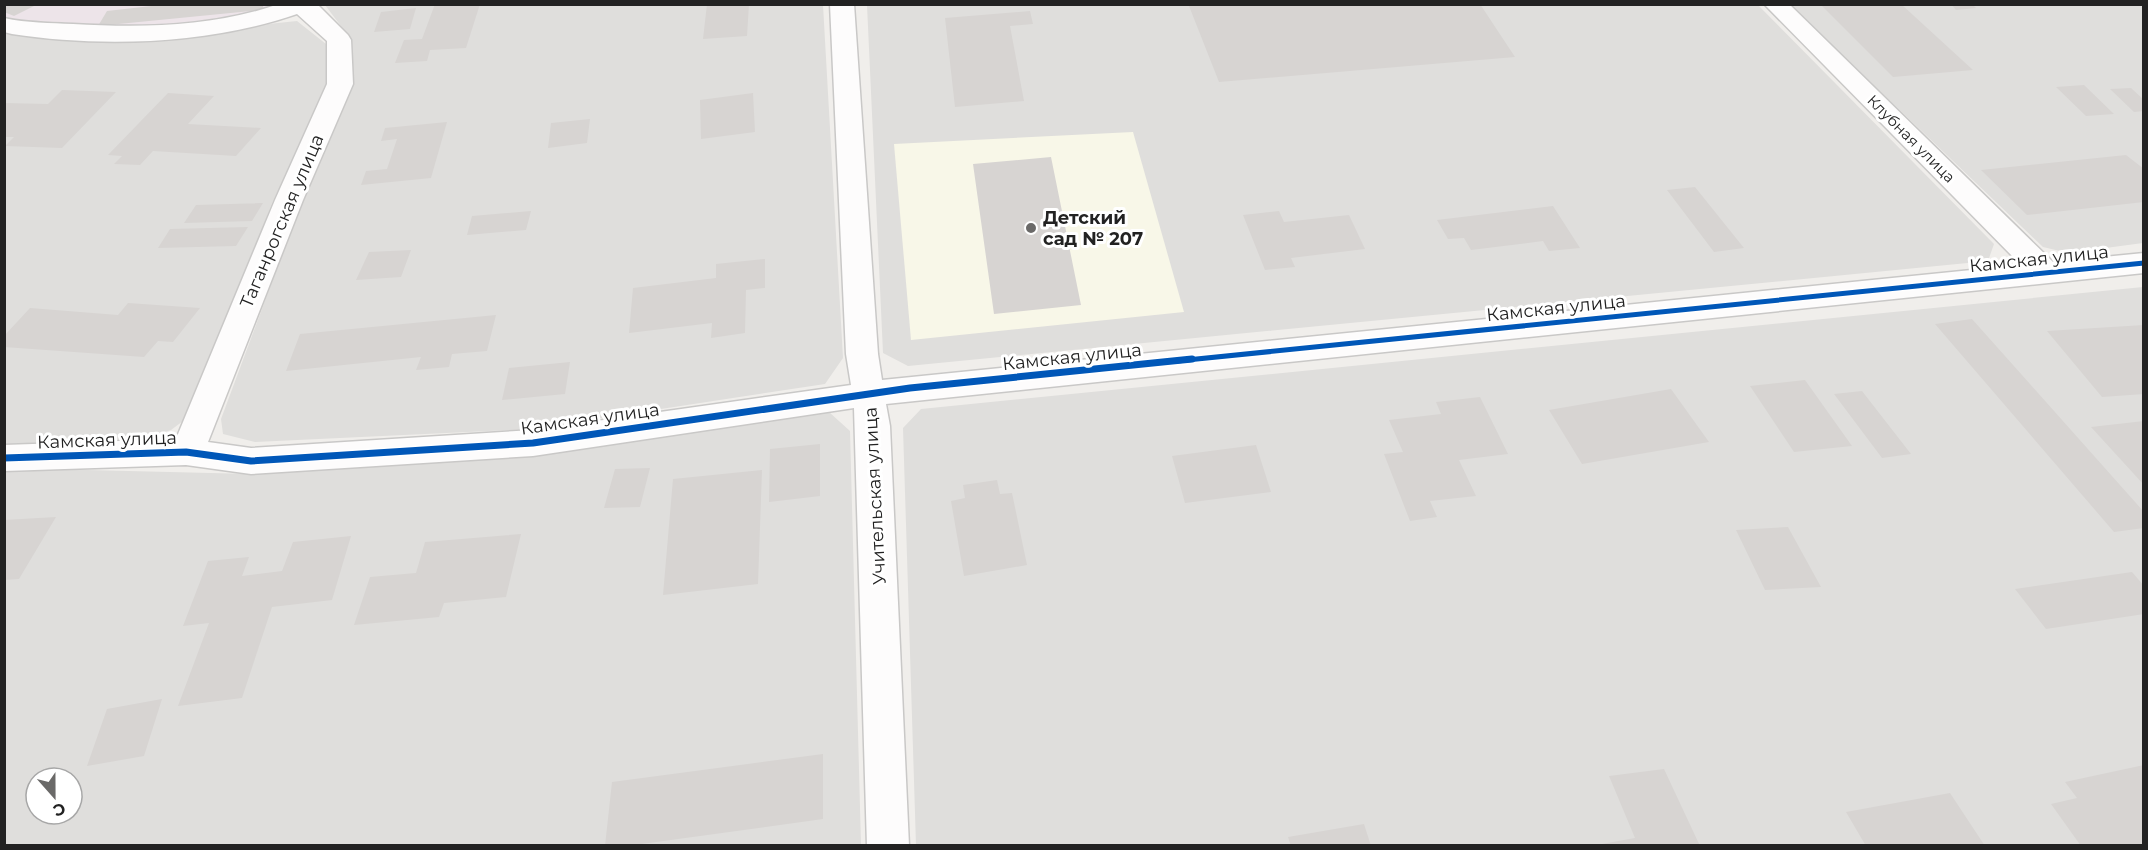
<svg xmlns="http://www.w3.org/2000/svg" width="2148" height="850" font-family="Montserrat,sans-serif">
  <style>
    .residential { fill: #dfdedc; fill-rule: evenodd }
    .industrial { fill: #ede4e9 }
    .education { fill: #f8f7e8 }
    .building { fill: #d7d4d2 }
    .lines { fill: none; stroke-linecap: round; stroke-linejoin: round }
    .minor-casing { stroke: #c9c8c7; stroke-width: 3 }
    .minor { fill: #fdfcfc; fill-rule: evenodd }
    .cycleway-far1-casing { stroke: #fff; stroke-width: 8 }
    .cycleway-casing { stroke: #fff; stroke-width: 10 }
    .cycleway-far1 { stroke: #0057b8; stroke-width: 5 }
    .cycleway { stroke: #0057b8; stroke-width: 7 }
    .poi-dot { fill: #6a6968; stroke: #fff; stroke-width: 2 }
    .labels { text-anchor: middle; stroke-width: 6; stroke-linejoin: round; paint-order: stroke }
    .far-street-label { font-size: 15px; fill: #222; stroke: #fff }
    .poi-label { font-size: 18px; font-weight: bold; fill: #222; stroke: #fff; text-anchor: start }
    .street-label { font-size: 18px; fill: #222; stroke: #fff }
  </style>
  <rect width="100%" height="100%" fill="#f0eeeb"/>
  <path class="residential" d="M325,5H823L843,358L825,384L530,429L255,442L223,434L221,419L345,86L350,38Z
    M867,5H1758L1994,244L1988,261L908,366L883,353Z
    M1790,5H2143V243L2068,253L2043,247Z
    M297,21L326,44L330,84L272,203L191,415L171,430L145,438L5,444L4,34L114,40Z
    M2143,287V845H916L903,428L921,409Z
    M829,412L850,431L861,845L5,846V468L252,474L529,454ZM36,778H72V814H36Z"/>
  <path class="industrial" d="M4,5H285L265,13L191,25L124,28L23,24L5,19Z"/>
  <path class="education" d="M1133,132L1184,312L911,340L894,144Z"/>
  <path class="building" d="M4,4H38L14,16L4,12Z
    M169,4H264L262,10L98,26L107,11Z
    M435,4H480L466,48L430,50L427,61L395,63L404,40L422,39Z
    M707,4H749L747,36L703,39Z
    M1210,4H1480L1515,57L1219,82L1189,6Z
    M1820,4H1901L1973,70L1893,77Z
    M1951,4H1972L1976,8L1956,10Z
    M416,8L410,29L374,32L381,12Z
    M1030,11L1033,24L1010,26L1024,101L955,107L945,18Z
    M2084,85L2114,114L2086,116L2056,87Z
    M2131,88L2144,100V111L2134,112L2110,89Z
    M62,90L116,92L62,148L5,146L14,137H4V103L48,104Z
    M168,93L214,96L188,124L261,128L236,156L153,151L140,165L114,164L122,156L108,155Z
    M753,93L755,132L701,139L700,100Z
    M590,119L587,143L548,148L551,123Z
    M447,122L431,178L361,185L366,171L387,169L397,139L381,141L385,128Z
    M2126,155L2144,169V202L2027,215L1981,170Z
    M1051,157L1081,305L994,314L973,164Z
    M1695,187L1744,248L1714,252L1667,190Z
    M263,203L252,221L184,223L196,205Z
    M1553,206L1580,248L1549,251L1543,241L1471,250L1464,238L1448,239L1437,220Z
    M531,211L526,230L467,235L472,216Z
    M1279,211L1284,222L1349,215L1365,249L1291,258L1295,267L1265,270L1243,215Z
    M248,227L236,246L158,248L170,229Z
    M411,250L401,277L356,280L369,252Z
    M765,259V288L746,290L745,333L711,338L712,323L629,333L633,288L716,278V264Z
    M128,303L200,308L173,342L158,341L144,357L4,347V336L30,308L118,315Z
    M496,315L487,351L452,354L449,367L416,370L421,357L286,371L300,334Z
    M1972,319L2144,512V528L2114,532L1935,324Z
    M2144,325V394L2102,397L2047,331Z
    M570,362L565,394L502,400L509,368Z
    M1805,380L1852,446L1794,452L1750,386Z
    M1671,389L1709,442L1582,464L1549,410Z
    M1862,391L1911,454L1882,458L1834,394Z
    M1480,397L1508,454L1459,460L1476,496L1430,501L1437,517L1410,521L1384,454L1403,452L1389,420L1441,414L1436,402Z
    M2144,421V485L2091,427Z
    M820,444V496L769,502L770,449Z
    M1256,445L1271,492L1185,503L1172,456Z
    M650,468L640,507L604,508L615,469Z
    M762,470L758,584L663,595L673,479Z
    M997,480L1000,494L1012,493L1027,565L964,576L951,501L965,498L963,485Z
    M56,517L19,579L4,580V520Z
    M1788,527L1821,587L1765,590L1736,530Z
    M521,534L506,597L444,603L439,617L354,625L370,577L416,573L425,542Z
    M351,536L332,600L272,607L242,698L178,706L209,623L183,626L208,561L249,557L242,576L282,571L293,542Z
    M2132,572L2144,586V614L2046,629L2015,589Z
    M162,699L144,756L87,766L107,709Z
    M823,754V819L627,846H605L612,782Z
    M2144,765V846H2081L2051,804L2077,798L2065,782Z
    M1664,769L1700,846H1591L1635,838L1609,776Z
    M1950,793L1985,846H1866L1846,812Z
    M1364,824L1371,846H1291L1288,837Z"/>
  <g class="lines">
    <defs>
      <path id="minor" d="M279,4L318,5L348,35L351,40L353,84L303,200L208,442L251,448L533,430L851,385L846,354L830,4H854L878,354L882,380L2021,265L1764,4H1789L2053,262L2144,253V273L886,404L890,426L909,846H867L854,408L533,456L251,474L186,465L4,471V445L176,439L275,200L327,84V41L297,14C210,44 103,48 12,34L4,32V18C27,23 50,23 73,24C142,28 213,27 279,4Z"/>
    </defs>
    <use href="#minor" class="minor-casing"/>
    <use href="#minor" class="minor"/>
    <defs>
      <path id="cycleway-far1" d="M1177,361L2144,263"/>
      <path id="cycleway" d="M4,458L186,452L251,461L533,443L910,388L1192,359"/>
    </defs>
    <use href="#cycleway-far1" class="cycleway-far1-casing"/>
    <use href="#cycleway" class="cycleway-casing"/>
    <use href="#cycleway-far1" class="cycleway-far1"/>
    <use href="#cycleway" class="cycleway"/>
  </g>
  <circle class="poi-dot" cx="1031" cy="228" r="6"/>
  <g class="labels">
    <g class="far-street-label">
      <text transform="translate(1911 139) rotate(45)" y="5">Клубная улица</text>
    </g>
    <g class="poi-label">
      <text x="1043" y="224">Детский<tspan x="1043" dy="21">сад № 207</tspan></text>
    </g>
    <g class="street-label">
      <text transform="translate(282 221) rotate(-67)" y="6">Таганрогская улица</text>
      <text transform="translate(2039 259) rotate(-6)" y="6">Камская улица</text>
      <text transform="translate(1556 308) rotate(-6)" y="6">Камская улица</text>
      <text transform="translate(1072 357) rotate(-6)" y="6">Камская улица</text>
      <text transform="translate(590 419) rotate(-8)" y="6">Камская улица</text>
      <text transform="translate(107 440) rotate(-2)" y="6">Камская улица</text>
      <text transform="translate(875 496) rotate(-93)" y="6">Учительская улица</text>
    </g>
  </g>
  <rect width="2148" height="850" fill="none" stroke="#222222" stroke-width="12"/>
  <g transform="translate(54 796) rotate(159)"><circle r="28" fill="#ffffff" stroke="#a7a7a7" stroke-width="1.5"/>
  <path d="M0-4.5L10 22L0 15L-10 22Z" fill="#6a6968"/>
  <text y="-9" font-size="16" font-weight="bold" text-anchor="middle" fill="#222222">С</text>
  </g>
</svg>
